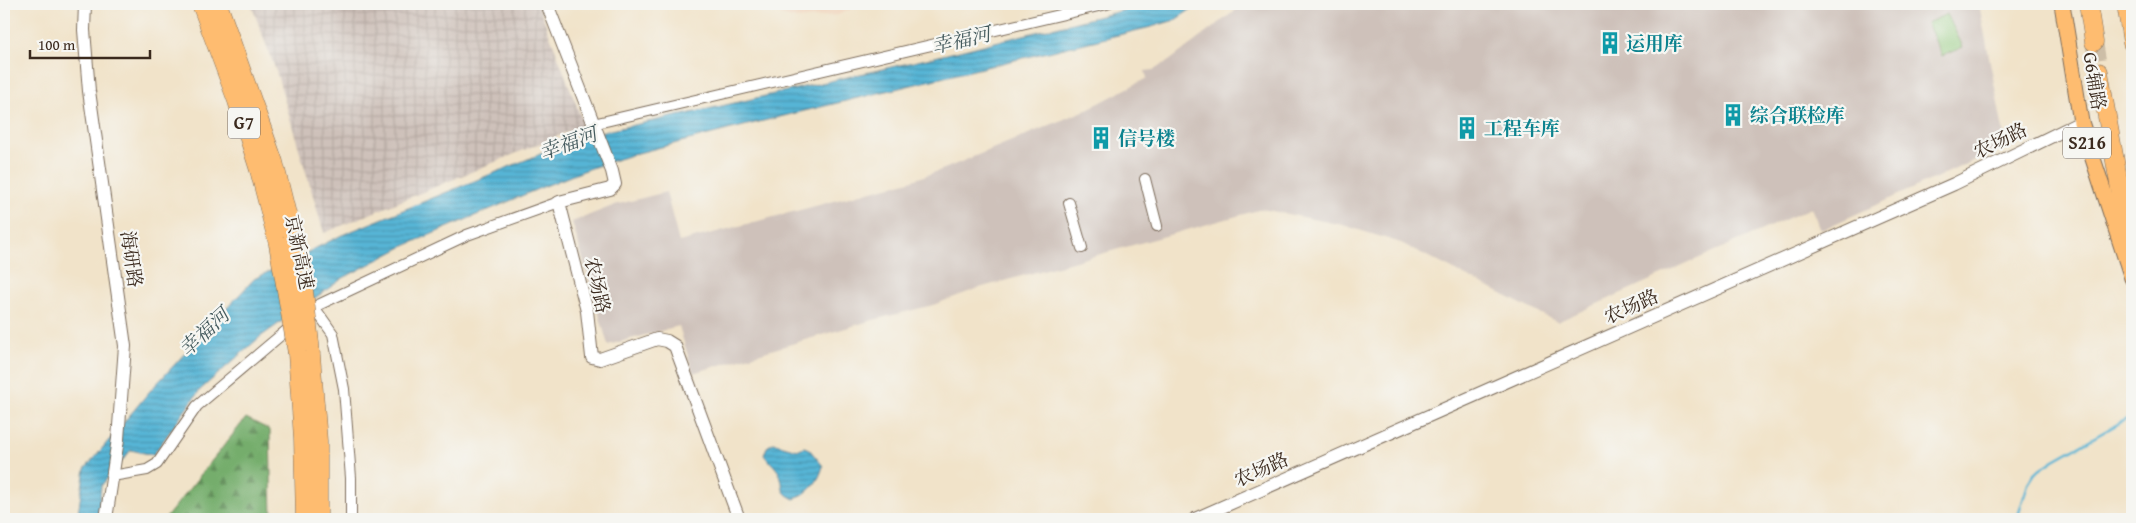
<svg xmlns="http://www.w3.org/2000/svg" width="2136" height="523" font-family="'Gentium Book Plus','Noto Serif SC',serif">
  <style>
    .built { fill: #f1d5bd }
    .industrial { fill: url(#industrial-grid) }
    .railway { fill: #cec1ba }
    .forest { fill: url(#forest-firs); stroke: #586c45 }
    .pitch { fill: #90c97c; stroke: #667a4d }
    .water { fill: url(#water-rules); stroke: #49707a }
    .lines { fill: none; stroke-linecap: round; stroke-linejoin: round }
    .stream { stroke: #57b5d6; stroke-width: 2.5 }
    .motorway-tunnel { stroke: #cdbea7; stroke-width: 18; stroke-dasharray: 18 9; stroke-linecap: butt }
    .minor-casing { stroke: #7b6b5a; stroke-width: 12 }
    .tertiary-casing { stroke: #7b6b5a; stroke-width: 14 }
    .primary-casing { stroke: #7b6b5a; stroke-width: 17 }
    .motorway-casing { stroke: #7b6b5a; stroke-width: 19 }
    .minor { stroke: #fff; stroke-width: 10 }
    .tertiary { stroke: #fff; stroke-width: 12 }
    .primary { stroke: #febc70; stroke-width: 15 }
    .motorway { stroke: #febc70; stroke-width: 18 }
    .motorway-bridge-casing { stroke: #7b6b5a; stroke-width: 19; stroke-linecap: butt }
    .motorway-bridge { stroke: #febc70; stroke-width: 18 }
    .labels { text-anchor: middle; stroke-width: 4.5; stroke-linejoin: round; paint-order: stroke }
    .shield { fill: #f6f6f2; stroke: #73675e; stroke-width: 1 }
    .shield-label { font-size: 18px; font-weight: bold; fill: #3b2a1e }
    .culture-label { font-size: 19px; font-weight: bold; fill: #0d838f; stroke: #f6f6f2; text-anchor: start }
    .street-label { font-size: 19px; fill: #3b2a1e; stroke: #f6f6f2 }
    .water-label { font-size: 20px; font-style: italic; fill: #455b5e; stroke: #f6f6f2 }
  </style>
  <defs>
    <pattern id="industrial-grid" width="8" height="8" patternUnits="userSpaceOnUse" patternTransform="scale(1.25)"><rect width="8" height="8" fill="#cec1ba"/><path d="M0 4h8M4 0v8" fill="none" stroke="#b2a69f"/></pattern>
    <pattern id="forest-firs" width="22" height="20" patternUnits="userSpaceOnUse" patternTransform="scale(1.25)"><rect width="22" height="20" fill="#74ad6c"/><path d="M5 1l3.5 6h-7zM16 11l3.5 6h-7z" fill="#608d58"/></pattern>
    <pattern id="water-rules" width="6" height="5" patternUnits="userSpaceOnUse" patternTransform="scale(1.25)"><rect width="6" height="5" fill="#57b5d6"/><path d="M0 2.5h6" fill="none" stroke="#4993ad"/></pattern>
  </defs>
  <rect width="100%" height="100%" fill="#f6f6f2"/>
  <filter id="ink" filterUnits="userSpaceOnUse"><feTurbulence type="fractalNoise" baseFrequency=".02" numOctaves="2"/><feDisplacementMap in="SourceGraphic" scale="10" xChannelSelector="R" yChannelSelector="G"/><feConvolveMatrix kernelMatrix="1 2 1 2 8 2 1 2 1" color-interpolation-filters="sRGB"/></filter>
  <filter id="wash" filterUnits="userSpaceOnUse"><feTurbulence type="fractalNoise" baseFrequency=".0096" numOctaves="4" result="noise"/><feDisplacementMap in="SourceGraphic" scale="20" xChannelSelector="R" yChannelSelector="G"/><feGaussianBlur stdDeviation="1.12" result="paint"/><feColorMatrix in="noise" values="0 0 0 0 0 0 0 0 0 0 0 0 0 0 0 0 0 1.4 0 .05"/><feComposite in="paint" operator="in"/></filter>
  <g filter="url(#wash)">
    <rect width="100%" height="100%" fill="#f1e3c9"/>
    <path class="built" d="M777,4H863L838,15L796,19L781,15Z"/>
    <path class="industrial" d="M251,4H538L584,125L324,233L276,71Z"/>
    <path class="railway" d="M1244,4H1979L2006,146L1821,230L1811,208L1557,322L1401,243L1343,225L1262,209L979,288L933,305L873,320L693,373L679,326L608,345L572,222L615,205L666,192L679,242L910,181L944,169L1086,110L1147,78L1145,71L1153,70L1169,61Z"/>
    <path class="forest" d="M246,418L270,430L272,519H165Z"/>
    <path class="pitch" d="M1947,14L1963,47L1942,56L1927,23Z"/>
    <path class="water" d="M1149,4H1199L1175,20L1151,27L763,121L634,154L588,169L540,188L404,246L343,278L260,337L200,390L153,455L131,450L101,486L98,519H77L85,469L149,392L254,279L342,235L587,135L691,113L935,57Z
      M773,443L797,450L804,447L809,449L823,466C819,482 809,493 794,499C778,491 785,488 780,475C777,467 769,462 764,455L767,447Z"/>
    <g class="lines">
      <path class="stream" d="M2017,519L2028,484L2035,473L2054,460L2132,416"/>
    </g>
  </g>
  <g filter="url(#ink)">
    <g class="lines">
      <path class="motorway-tunnel" d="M2094,42L2099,72"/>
      <defs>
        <path id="minor" d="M593,124L1107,4
          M1145,179L1157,226
          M1069,203L1082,248
          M314,307L333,334L344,389L351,478V519
          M305,315L314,307L467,235L559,202
          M112,476L147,470L157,464L197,406L294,324"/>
        <path id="tertiary" d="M85,4L84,30L89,91L125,346L118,439L106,519
          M547,4L612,171L615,184L610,189L559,202L587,311L592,357L600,359L657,339L667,341L675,346L739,519
          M1195,519L1954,184L2081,122"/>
        <path id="primary" d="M2062,4L2081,122L2132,278"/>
        <path id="motorway" d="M201,4L237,101L259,170L278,244
          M218,4L274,162L292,234
          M2088,4L2094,42
          M2126,4L2132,43
          M2099,72L2132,256
          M310,343L318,441V519
          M297,353L303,438L305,519"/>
      </defs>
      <use href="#minor" class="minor-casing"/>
      <use href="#tertiary" class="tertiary-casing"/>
      <use href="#primary" class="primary-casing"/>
      <use href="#motorway" class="motorway-casing"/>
      <use href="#minor" class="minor"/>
      <use href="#tertiary" class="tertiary"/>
      <use href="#primary" class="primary"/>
      <use href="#motorway" class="motorway"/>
      <defs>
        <path id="motorway-bridge" d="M292,234L304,291L310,343
          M278,244L297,353"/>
      </defs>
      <use href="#motorway-bridge" class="motorway-bridge-casing"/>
      <use href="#motorway-bridge" class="motorway-bridge"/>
    </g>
  </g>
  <defs>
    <symbol id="building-bare" viewBox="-9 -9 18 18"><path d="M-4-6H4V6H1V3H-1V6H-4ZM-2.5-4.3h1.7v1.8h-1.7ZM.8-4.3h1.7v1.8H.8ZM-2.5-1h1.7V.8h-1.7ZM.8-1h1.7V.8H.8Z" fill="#0f9aa8" stroke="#f6f6f2" stroke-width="2.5" paint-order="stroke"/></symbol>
  </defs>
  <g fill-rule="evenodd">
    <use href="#building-bare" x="1594" y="27" width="32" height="32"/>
    <use href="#building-bare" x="1717" y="99" width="32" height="32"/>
    <use href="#building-bare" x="1451" y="112" width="32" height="32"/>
    <use href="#building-bare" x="1085" y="122" width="32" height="32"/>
  </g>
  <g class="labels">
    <g class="shield">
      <rect x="228" y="107.5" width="32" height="31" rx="4"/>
      <rect x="2063" y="127.5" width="48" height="31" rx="4"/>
    </g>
    <g class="shield-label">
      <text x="244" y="129">G7</text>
      <text x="2087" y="149">S216</text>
    </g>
    <g class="culture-label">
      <text x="1626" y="50">运用库</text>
      <text x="1750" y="122">综合联检库</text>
      <text x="1484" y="135">工程车库</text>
      <text x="1118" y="145">信号楼</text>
    </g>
    <g class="street-label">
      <text transform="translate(2095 81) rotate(81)" y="7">G6辅路</text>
      <text transform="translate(2000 140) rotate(-26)" y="7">农场路</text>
      <text transform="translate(300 252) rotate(78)" y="7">京新高速</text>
      <text transform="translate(132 259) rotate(82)" y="7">海研路</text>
      <text transform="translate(598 285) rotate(77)" y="7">农场路</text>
      <text transform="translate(1631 306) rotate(-24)" y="7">农场路</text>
      <text transform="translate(1261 469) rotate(-24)" y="7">农场路</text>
    </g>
    <g class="water-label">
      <text transform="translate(961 40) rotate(-13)" y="7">幸福河</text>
      <text transform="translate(568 143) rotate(-20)" y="7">幸福河</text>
      <text transform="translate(204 332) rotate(-43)" y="7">幸福河</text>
    </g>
  </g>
  <rect width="2136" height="523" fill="none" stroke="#f6f6f2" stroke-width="20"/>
  <path d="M30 50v8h120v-8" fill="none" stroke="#3b2a1e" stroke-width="2.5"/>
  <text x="38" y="50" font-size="15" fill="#3b2a1e" stroke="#f6f6f2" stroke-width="4" paint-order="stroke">100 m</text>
</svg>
